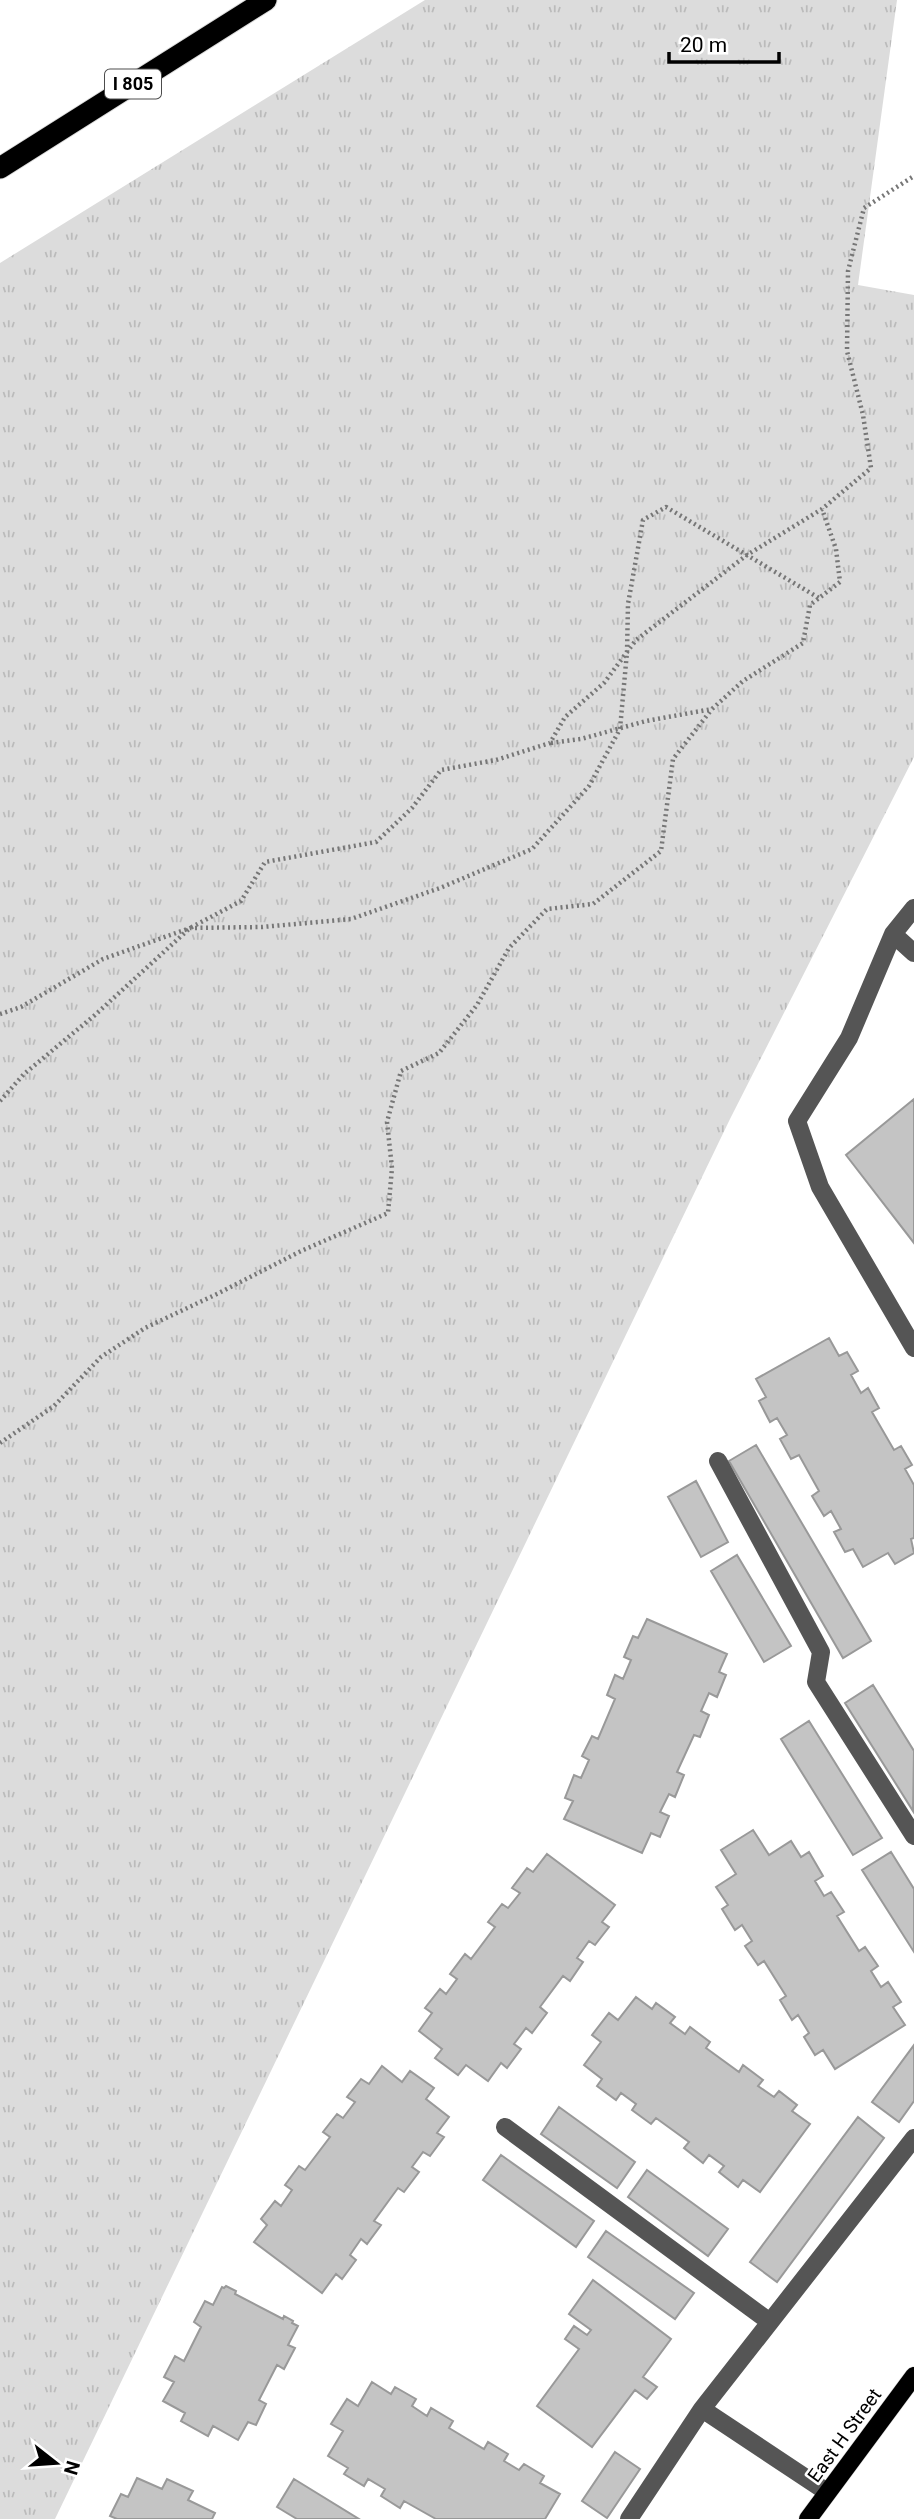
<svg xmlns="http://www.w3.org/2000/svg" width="914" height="2519" font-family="Roboto,sans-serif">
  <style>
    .grass { fill: url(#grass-tufts) }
    .building { fill: #c4c4c4; stroke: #999; stroke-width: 2 }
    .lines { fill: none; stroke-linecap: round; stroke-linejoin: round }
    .major-casing { stroke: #dbdbdb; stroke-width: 19 }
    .highway-casing { stroke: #dbdbdb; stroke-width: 23 }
    .path { stroke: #777; stroke-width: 4.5; stroke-dasharray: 2 3.5; stroke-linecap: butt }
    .minor { stroke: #555; stroke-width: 18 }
    .major { stroke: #000; stroke-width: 18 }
    .highway { stroke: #000; stroke-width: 21 }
    .labels { text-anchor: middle; stroke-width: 5; stroke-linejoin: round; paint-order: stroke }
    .shield { fill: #fff; stroke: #4c4c4c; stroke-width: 2 }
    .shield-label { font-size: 18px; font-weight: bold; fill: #000 }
    .street-label { font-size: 19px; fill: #000; stroke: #fff }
  </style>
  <defs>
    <pattern id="grass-tufts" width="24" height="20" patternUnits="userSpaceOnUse" patternTransform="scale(1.75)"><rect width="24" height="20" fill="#dcdcdc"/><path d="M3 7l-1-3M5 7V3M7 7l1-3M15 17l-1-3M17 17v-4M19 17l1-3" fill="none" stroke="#bbb"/></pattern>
  </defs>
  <rect width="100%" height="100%" fill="#fff"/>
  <path class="grass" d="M425,0H897L858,285L914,295V757L730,1119L55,2519H0V263Z"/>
  <path class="building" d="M914,1099V1243L846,1155Z
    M829,1338L839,1356L847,1352L858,1371L851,1375L861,1393L868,1388L879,1408L872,1412L894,1450L901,1446L912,1465L905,1469L914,1485V1538L911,1539L914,1553L895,1564L888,1553L863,1567L853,1549L845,1552L834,1532L841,1529L831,1511L824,1516L812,1496L819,1491L799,1455L791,1459L780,1439L787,1435L777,1418L770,1422L759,1401L766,1397L756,1379Z
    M756,1445L871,1641L843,1658L729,1461Z
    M696,1481L728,1542L701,1557L668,1497Z
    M737,1555L791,1646L764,1662L711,1571Z
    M647,1619L727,1654L719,1672L726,1675L717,1697L709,1693L701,1711L709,1715L700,1737L694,1735L677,1772L684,1775L675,1797L669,1794L660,1812L669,1816L660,1837L651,1833L642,1853L564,1819L573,1801L565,1798L574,1775L581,1778L589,1760L582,1756L592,1736L598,1739L615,1699L607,1695L615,1675L623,1679L631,1660L624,1657L633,1636L638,1638Z
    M873,1685L914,1751L913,1811L845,1703Z
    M809,1721L882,1838L853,1855L781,1739Z
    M753,1830L769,1855L791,1841L801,1857L809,1852L823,1876L815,1881L824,1896L831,1892L844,1912L837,1916L859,1951L865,1947L878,1966L871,1971L881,1987L888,1982L901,2002L893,2007L905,2025L835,2069L823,2050L815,2055L804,2037L809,2033L798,2015L792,2020L780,2000L786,1996L764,1961L758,1965L745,1946L752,1941L742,1925L735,1930L722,1909L728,1905L716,1887L736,1874L721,1850Z
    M891,1852L914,1889V1952L862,1870Z
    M547,1854L615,1905L602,1922L609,1927L595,1945L589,1941L577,1958L583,1962L570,1981L563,1976L540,2007L547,2013L532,2033L526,2028L514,2044L521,2049L507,2068L501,2063L488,2081L466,2065L458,2075L435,2058L442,2049L419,2031L432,2013L425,2008L440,1989L446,1994L457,1979L450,1974L465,1954L471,1959L495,1927L488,1922L502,1904L508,1908L520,1893L512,1888L527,1868L533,1872Z
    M636,1997L652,2009L656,2003L675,2017L670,2023L685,2034L690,2027L710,2042L706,2048L739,2072L743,2065L763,2080L758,2086L774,2097L779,2091L797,2105L792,2111L810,2124L760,2192L743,2180L738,2187L719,2172L724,2166L709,2155L703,2163L684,2148L689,2142L656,2118L651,2124L632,2110L636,2104L621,2093L616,2100L597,2086L602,2079L584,2065L601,2042L592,2035L609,2013L618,2020Z
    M914,2045V2101L899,2122L872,2102Z
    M382,2066L402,2082L410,2071L434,2088L426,2099L449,2117L437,2133L444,2137L430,2156L423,2152L412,2167L419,2172L404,2192L398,2188L374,2221L381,2225L367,2244L361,2239L350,2255L356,2260L342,2279L336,2274L322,2293L254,2242L267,2225L261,2219L275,2201L281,2206L292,2190L285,2185L299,2166L305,2170L330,2137L323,2132L337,2114L343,2118L355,2102L347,2097L361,2079L369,2084Z
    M559,2107L635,2162L617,2188L541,2134Z
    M858,2117L884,2138L777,2282L750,2262Z
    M501,2155L594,2221L576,2247L483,2180Z
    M647,2170L728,2229L708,2256L628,2197Z
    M606,2231L694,2293L675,2319L588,2257Z
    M593,2280L671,2339L643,2377L657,2387L647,2399L635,2390L592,2447L537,2406L579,2349L565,2339L574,2326L587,2335L591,2330L569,2314Z
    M226,2286L236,2291L235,2294L283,2319L284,2316L293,2321L292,2323L298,2326L288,2345L295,2348L284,2369L277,2365L259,2400L266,2404L256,2425L248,2422L238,2440L213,2426L208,2436L181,2421L185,2413L163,2401L174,2382L164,2377L175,2356L184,2361L201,2327L194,2322L205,2301L213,2305L222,2287L224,2288Z
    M372,2382L391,2394L395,2387L416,2399L412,2406L427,2416L431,2408L453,2421L449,2428L484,2449L488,2442L508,2454L504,2461L519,2470L524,2464L544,2476L540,2483L560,2494L545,2519H436L404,2501L400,2508L381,2496L385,2489L368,2479L364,2486L344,2474L348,2468L328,2456L343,2431L331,2424L347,2399L358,2406Z
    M615,2452L640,2469L607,2518L582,2501Z
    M137,2478L162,2489L167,2479L193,2491L188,2500L215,2513L212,2519H117L110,2516L121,2494L128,2497Z
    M294,2479L359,2519H297L277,2507Z"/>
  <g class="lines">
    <defs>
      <path id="major" d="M808,2519L914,2376"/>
      <path id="highway" d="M0,168L266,0"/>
    </defs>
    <use href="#major" class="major-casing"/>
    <use href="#highway" class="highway-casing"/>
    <path class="path" d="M551,743L581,739L646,721L712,709L743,681L803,643L810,605L840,582L836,549L822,509
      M0,1014L21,1007L103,959L190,928L262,927L351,919L440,888L532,849L589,786L620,729L627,652L628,604L643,520L666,507L819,598
      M0,1101L24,1074L95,1015L190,928L241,901L265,862L376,842L412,808L441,770L496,760L550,743L565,717L604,683L636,640L747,555L822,509L871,468L863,415L847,351L848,271L864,208L914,176
      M0,1443L54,1406L101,1357L145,1328L219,1293L301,1251L388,1213L392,1168L387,1122L401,1071L439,1053L477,1005L509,948L547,909L593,904L661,851L673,759L712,709"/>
    <path class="minor" d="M914,908L893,934L849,1038L797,1121L820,1187L914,1348
      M893,934L914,953
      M718,1461L821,1652L816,1682L914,1836
      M505,2127L770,2322
      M702,2409L914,2138
      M629,2519L702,2409L827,2492"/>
    <use href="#major" class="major"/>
    <use href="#highway" class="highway"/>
  </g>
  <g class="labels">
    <rect class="shield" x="105" y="69.5" width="56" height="29" rx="5"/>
    <g class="shield-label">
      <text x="133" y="90">I 805</text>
    </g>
    <g class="street-label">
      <text transform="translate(844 2435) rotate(-54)" y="7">East H Street</text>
    </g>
  </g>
  <g transform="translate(56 2463) rotate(107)" stroke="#ffffff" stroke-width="5" paint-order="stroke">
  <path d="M0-5L12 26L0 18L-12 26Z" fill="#000000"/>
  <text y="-10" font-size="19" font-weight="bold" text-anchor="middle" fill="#000000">N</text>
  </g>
  <path d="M669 52v10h110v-10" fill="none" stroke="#000000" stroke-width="3.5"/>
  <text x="680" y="52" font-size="21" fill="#000000" stroke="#ffffff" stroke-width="5" paint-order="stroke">20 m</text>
</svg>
